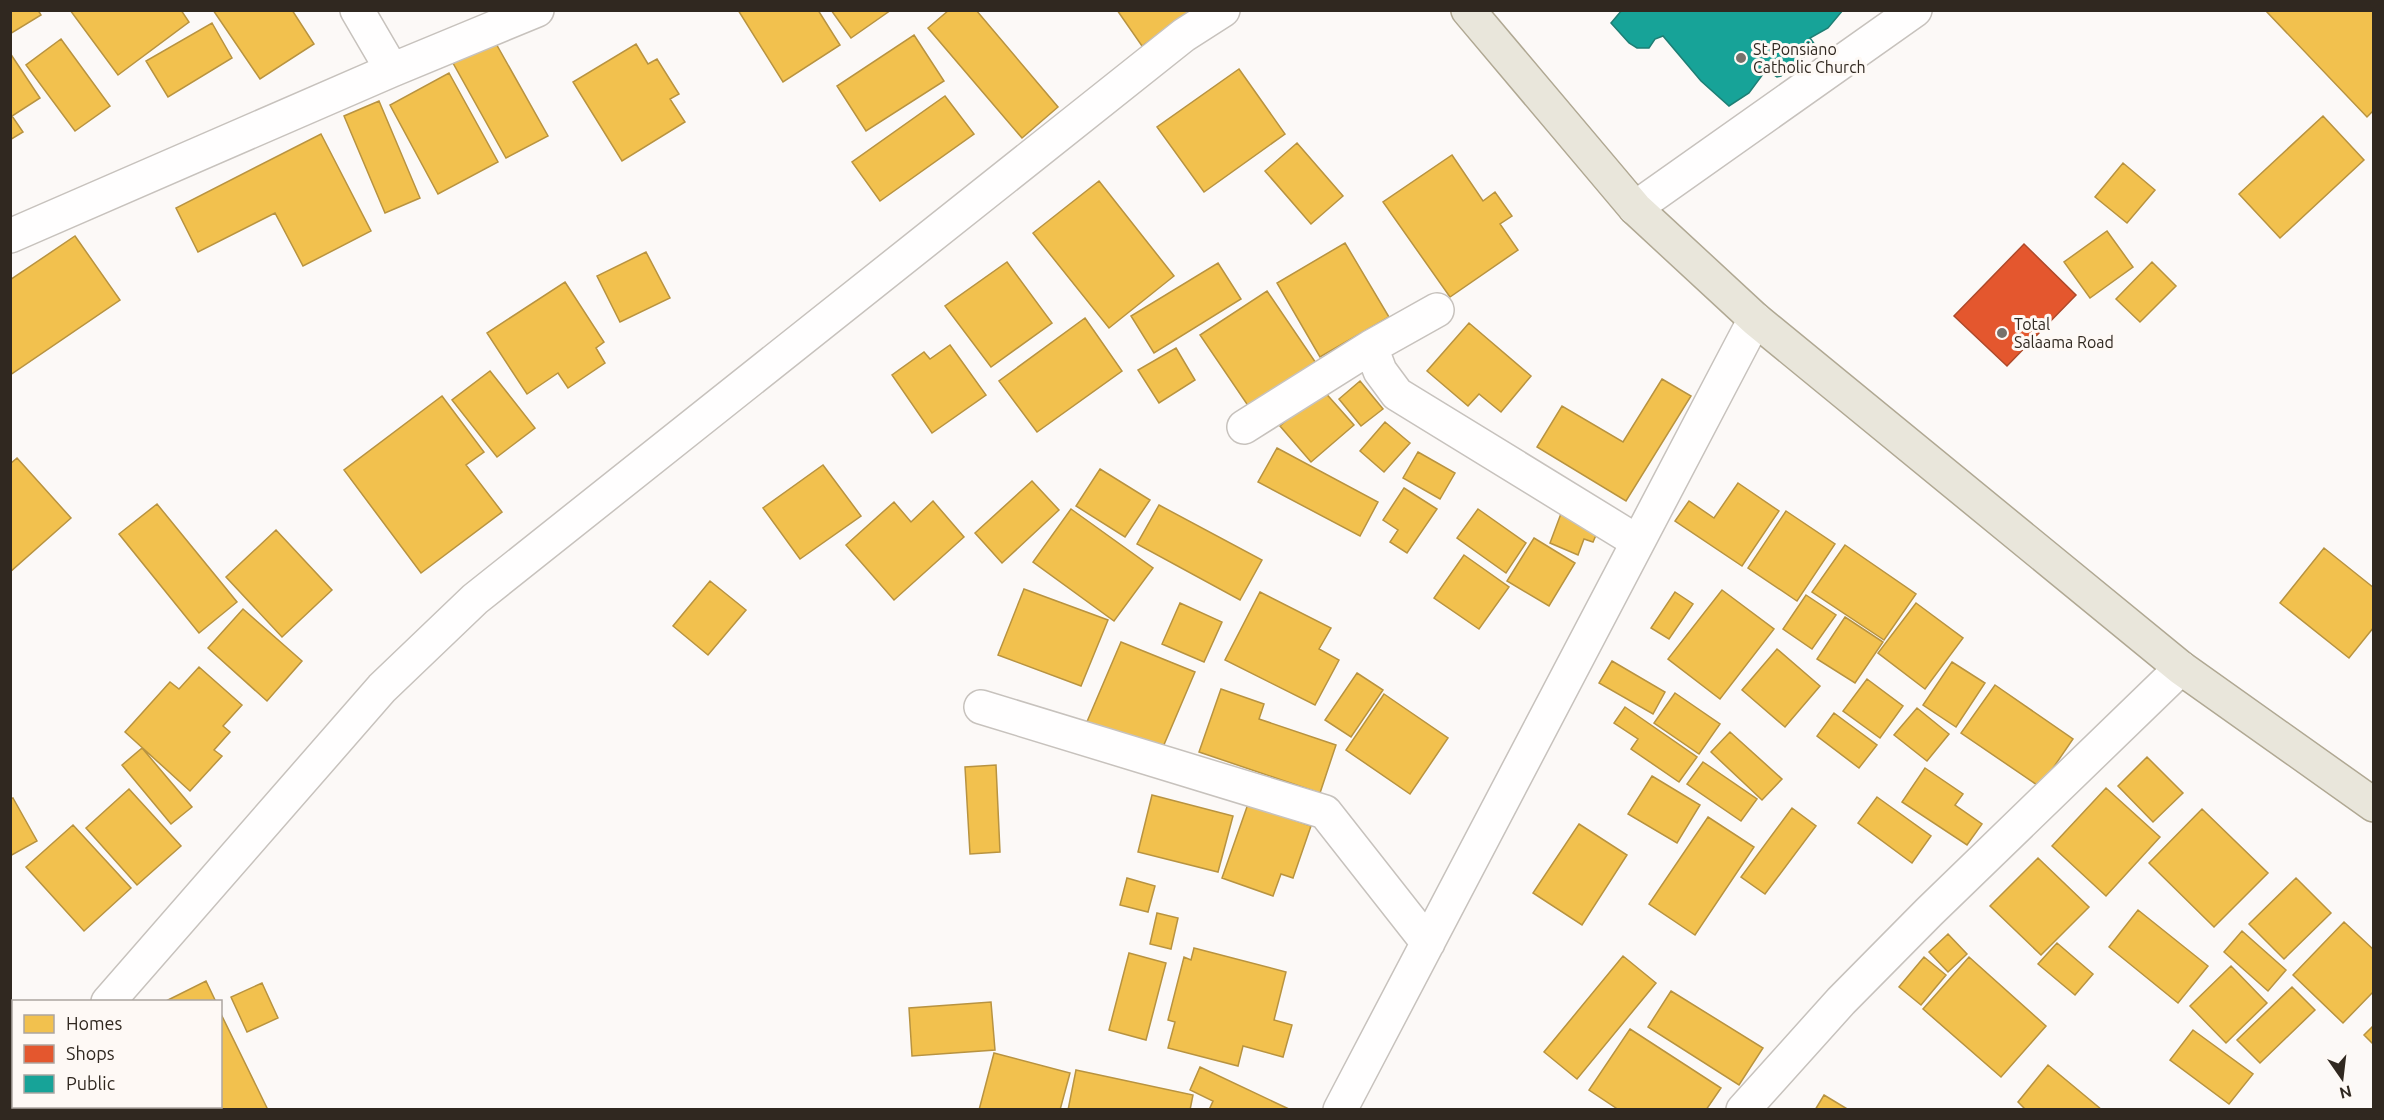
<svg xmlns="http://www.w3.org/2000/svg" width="2384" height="1120" font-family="Ubuntu,sans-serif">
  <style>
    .homes { fill: #f2c14e; stroke: #b89340; stroke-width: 1.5 }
    .shops { fill: #e4572e; stroke: #ae492a; stroke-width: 1.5 }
    .public { fill: #17a398; stroke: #1e7e74; stroke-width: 1.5 }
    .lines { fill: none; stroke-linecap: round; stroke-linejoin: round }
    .minor-casing { stroke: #c7c2bd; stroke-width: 36 }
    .major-casing { stroke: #b0a893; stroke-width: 36 }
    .minor { stroke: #fffefe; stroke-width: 33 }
    .major { stroke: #e9e6db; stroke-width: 33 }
    .poi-dot { fill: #77716b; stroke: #fef9f5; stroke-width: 2 }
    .labels { text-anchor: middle; stroke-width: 6; stroke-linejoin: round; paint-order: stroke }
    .poi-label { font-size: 16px; fill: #302820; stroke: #fef9f5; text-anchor: start }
  </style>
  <rect width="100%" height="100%" fill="#fcf9f7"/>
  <path class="homes" d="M10,10H38L41,15L10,34Z
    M70,10H181L189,22L118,75Z
    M213,10H292L314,44L260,79Z
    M738,10H818L840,45L783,82Z
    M831,10H891L851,38Z
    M949,10H976L1058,107L1022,138L928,28Z
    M1117,10H1193L1142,46Z
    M2265,10H2374V110L2367,117Z
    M212,23L232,58L168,97L146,61Z
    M914,35L944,81L866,131L837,86Z
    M61,39L110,106L75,131L26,65Z
    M494,40L548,136L506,158L453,63Z
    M636,44L648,64L657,59L679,94L670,99L685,122L622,161L573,82Z
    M10,53L40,98L12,116L23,132L10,140Z
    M1239,69L1285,134L1204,192L1157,127Z
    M449,73L498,162L438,194L390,105Z
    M945,96L974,134L880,201L852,162Z
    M379,101L420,198L385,213L344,116Z
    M2323,116L2364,160L2280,238L2239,194Z
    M321,134L371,231L303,266L275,213L198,252L176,208Z
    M1297,143L1343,196L1311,224L1265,171Z
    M1452,155L1483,201L1495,192L1512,216L1500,224L1518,250L1450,297L1383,202Z
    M2123,163L2155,190L2127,223L2095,197Z
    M1099,181L1174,276L1109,328L1033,233Z
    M2107,231L2133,267L2090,298L2064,262Z
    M75,236L120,300L10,375V280Z
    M1345,243L1389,317L1320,357L1277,283Z
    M646,252L670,298L620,322L597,276Z
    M1007,262L1052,323L991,367L945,306Z
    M2152,262L2176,286L2140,322L2116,299Z
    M1218,263L1241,299L1154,353L1131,316Z
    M565,282L604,342L596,348L605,363L568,388L558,373L527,394L487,333Z
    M1267,291L1318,366L1251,410L1200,335Z
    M1085,318L1122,371L1037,432L999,381Z
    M1469,323L1531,376L1501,412L1479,394L1468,406L1427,371Z
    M950,345L986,395L932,433L892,375L924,352L930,359Z
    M1176,348L1195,380L1159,403L1138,370Z
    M490,371L535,428L497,457L452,400Z
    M1662,379L1691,396L1626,501L1537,447L1562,406L1623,442Z
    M1360,381L1383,409L1361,426L1339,399Z
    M1322,389L1354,425L1311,462L1280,426Z
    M442,396L484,452L466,465L502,512L421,573L344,470Z
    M1385,422L1410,443L1384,472L1360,451Z
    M1277,448L1378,502L1360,536L1258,482Z
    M1418,452L1455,473L1440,499L1403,478Z
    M17,458L71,518L10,572V464Z
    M823,465L861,516L800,559L763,508Z
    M1100,469L1150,500L1125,537L1076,506Z
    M1032,481L1059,510L1002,563L975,533Z
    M1738,483L1779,511L1742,566L1675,521L1689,501L1714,518Z
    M1404,488L1437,509L1407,553L1390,542L1398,530L1383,520Z
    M933,501L964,537L894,600L846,545L894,502L911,522Z
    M157,504L237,602L199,633L119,534Z
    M1159,505L1262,560L1240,600L1137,544Z
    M1071,509L1153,568L1114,621L1033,562Z
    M1478,509L1526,543L1506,573L1457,538Z
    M1562,511L1600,526L1593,542L1584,539L1578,555L1550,543Z
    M1786,511L1835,544L1797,601L1748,568Z
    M276,530L332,590L282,637L226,577Z
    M1534,538L1575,563L1549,606L1507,581Z
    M1845,545L1916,594L1884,640L1812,592Z
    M2324,548L2374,588V627L2349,658L2280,603Z
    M1464,555L1509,587L1479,629L1434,598Z
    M710,581L746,610L708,655L673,626Z
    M1024,589L1108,620L1081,686L998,655Z
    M1722,590L1774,629L1720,699L1668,659Z
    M1260,592L1331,628L1319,649L1339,660L1315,705L1225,660Z
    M1675,592L1693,604L1669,639L1651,628Z
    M1806,595L1836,615L1812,649L1783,629Z
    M1180,603L1222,622L1204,662L1162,644Z
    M1916,603L1963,638L1925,689L1878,653Z
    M243,609L302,661L267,701L208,648Z
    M1845,617L1883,642L1855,683L1817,659Z
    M1121,642L1195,672L1160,754L1086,724Z
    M1777,649L1820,686L1785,727L1742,690Z
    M1612,661L1665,692L1653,714L1599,683Z
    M1952,662L1985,683L1956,727L1923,705Z
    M199,667L242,705L223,726L230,732L214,750L222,756L190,791L125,732L170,682L179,689Z
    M1357,673L1383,690L1351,737L1325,720Z
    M1867,679L1903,706L1880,738L1843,711Z
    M1995,685L2073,739L2040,787L1961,733Z
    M1221,689L1264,704L1259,719L1336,745L1320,793L1199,752Z
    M1675,693L1720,724L1699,754L1654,723Z
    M1384,694L1448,738L1410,794L1346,750Z
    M1625,707L1697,757L1679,782L1631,749L1638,739L1614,723Z
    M1917,708L1949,734L1927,761L1894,735Z
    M1834,713L1877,745L1859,768L1817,736Z
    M1730,732L1782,779L1762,800L1711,752Z
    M142,748L192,807L171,824L122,765Z
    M2147,757L2183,793L2153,822L2118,786Z
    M1703,762L1757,799L1741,821L1687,784Z
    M996,765L1000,852L970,854L965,767Z
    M1925,768L1963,794L1955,805L1982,824L1967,845L1902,802Z
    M1652,776L1700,805L1677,843L1628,814Z
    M2106,788L2160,837L2106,896L2052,846Z
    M129,789L181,846L137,885L86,828Z
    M1152,795L1233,816L1218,872L1138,852Z
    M1877,797L1931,836L1912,863L1858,823Z
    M13,798L37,841L10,856V799Z
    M1248,804L1311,826L1293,878L1281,874L1273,896L1222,878Z
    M1792,808L1816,826L1765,894L1741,877Z
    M2202,809L2268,873L2214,927L2149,863Z
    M1708,817L1754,847L1695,935L1649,904Z
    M1579,824L1627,855L1582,925L1533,893Z
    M73,825L131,888L84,931L26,867Z
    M2038,858L2089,907L2041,955L1990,906Z
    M1127,878L1155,886L1148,912L1120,905Z
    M2296,878L2331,913L2284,959L2249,924Z
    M2138,910L2208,966L2178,1003L2109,947Z
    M1157,913L1178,918L1171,949L1150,944Z
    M2344,922L2374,950V991L2343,1023L2293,975Z
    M2242,931L2286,970L2268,991L2224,952Z
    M1948,934L1967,954L1948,972L1929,952Z
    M2057,943L2093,974L2075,995L2038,964Z
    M1194,948L1286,972L1274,1020L1292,1025L1283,1057L1243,1046L1238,1066L1168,1048L1175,1022L1168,1020L1184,957L1191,960Z
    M1129,953L1166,963L1146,1040L1109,1030Z
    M1623,956L1656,983L1577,1079L1544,1052Z
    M1924,957L1946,975L1921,1005L1899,987Z
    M1969,957L2046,1026L2001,1077L1923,1009Z
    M2231,966L2267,1003L2226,1043L2190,1006Z
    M206,981L216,1002H164Z
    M262,983L278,1018L247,1032L231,997Z
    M2292,987L2315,1010L2260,1063L2237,1040Z
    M1671,991L1763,1048L1739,1085L1648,1027Z
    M991,1002L995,1050L912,1056L909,1008Z
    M220,1012L268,1110H160L159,1106H220Z
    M2374,1025V1045L2364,1035Z
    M1630,1029L1721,1088L1706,1110H1619L1589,1090Z
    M2193,1030L2253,1074L2229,1104L2170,1060Z
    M994,1053L1070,1073L1060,1110H979Z
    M2048,1065L2102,1110H2026L2018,1102Z
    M1200,1067L1291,1110H1209L1213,1101L1190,1090Z
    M1076,1070L1193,1095L1190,1110H1068Z
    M1824,1095L1849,1110H1815Z"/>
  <path class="shops" d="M2024,244L2076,295L2007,366L1954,316Z"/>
  <path class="public" d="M1622,10H1843L1828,28L1810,38L1818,49L1798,60L1781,76L1777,77L1768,71L1763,74L1749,93L1729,106L1701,81L1663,36L1655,39L1649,48H1637L1629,43L1611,23Z"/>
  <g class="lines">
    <defs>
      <path id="minor" d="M357,10L392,70
        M1635,208L1915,10
        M10,236L392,70L537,10
        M1371,347L1380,371L1397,394L1638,542
        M1244,427L1371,347L1437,310
        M981,707L1325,812L1428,943
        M108,1002L382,688L475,599L1184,35L1223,10
        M10,1027L14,1032
        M10,1059H14
        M1340,1110L1755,319
        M1743,1110L1841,1001L1929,912L2181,668"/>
      <path id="major" d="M1468,10L1635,208L1755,319L2181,668L2374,805"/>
    </defs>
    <use href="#minor" class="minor-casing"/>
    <use href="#major" class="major-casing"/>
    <use href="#minor" class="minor"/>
    <use href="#major" class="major"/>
  </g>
  <g class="poi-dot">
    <circle cx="1741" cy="58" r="6"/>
    <circle cx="2002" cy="333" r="6"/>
  </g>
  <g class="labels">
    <g class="poi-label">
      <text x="1753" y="55">St Ponsiano<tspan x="1753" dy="18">Catholic Church</tspan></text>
      <text x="2014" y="330">Total<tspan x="2014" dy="18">Salaama Road</tspan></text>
    </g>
  </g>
  <rect width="2384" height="1120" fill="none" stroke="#302820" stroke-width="24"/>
  <rect x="12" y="1000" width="210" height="108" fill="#fef9f5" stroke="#aca5a0" stroke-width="1.5"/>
  <rect x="24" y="1015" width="30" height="18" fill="#f2c14e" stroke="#aca5a0" stroke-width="1.5"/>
  <text x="66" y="1030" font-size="18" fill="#302820">Homes</text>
  <rect x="24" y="1045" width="30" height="18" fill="#e4572e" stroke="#aca5a0" stroke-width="1.5"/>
  <text x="66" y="1060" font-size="18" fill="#302820">Shops</text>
  <rect x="24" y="1075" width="30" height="18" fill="#17a398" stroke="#aca5a0" stroke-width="1.5"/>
  <text x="66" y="1090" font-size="18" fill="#302820">Public</text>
  <g transform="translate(2342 1078) rotate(166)" stroke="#fef9f5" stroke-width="4.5" paint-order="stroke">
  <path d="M0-4.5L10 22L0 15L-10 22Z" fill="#302820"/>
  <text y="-9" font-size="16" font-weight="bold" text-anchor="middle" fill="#302820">N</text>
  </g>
</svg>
